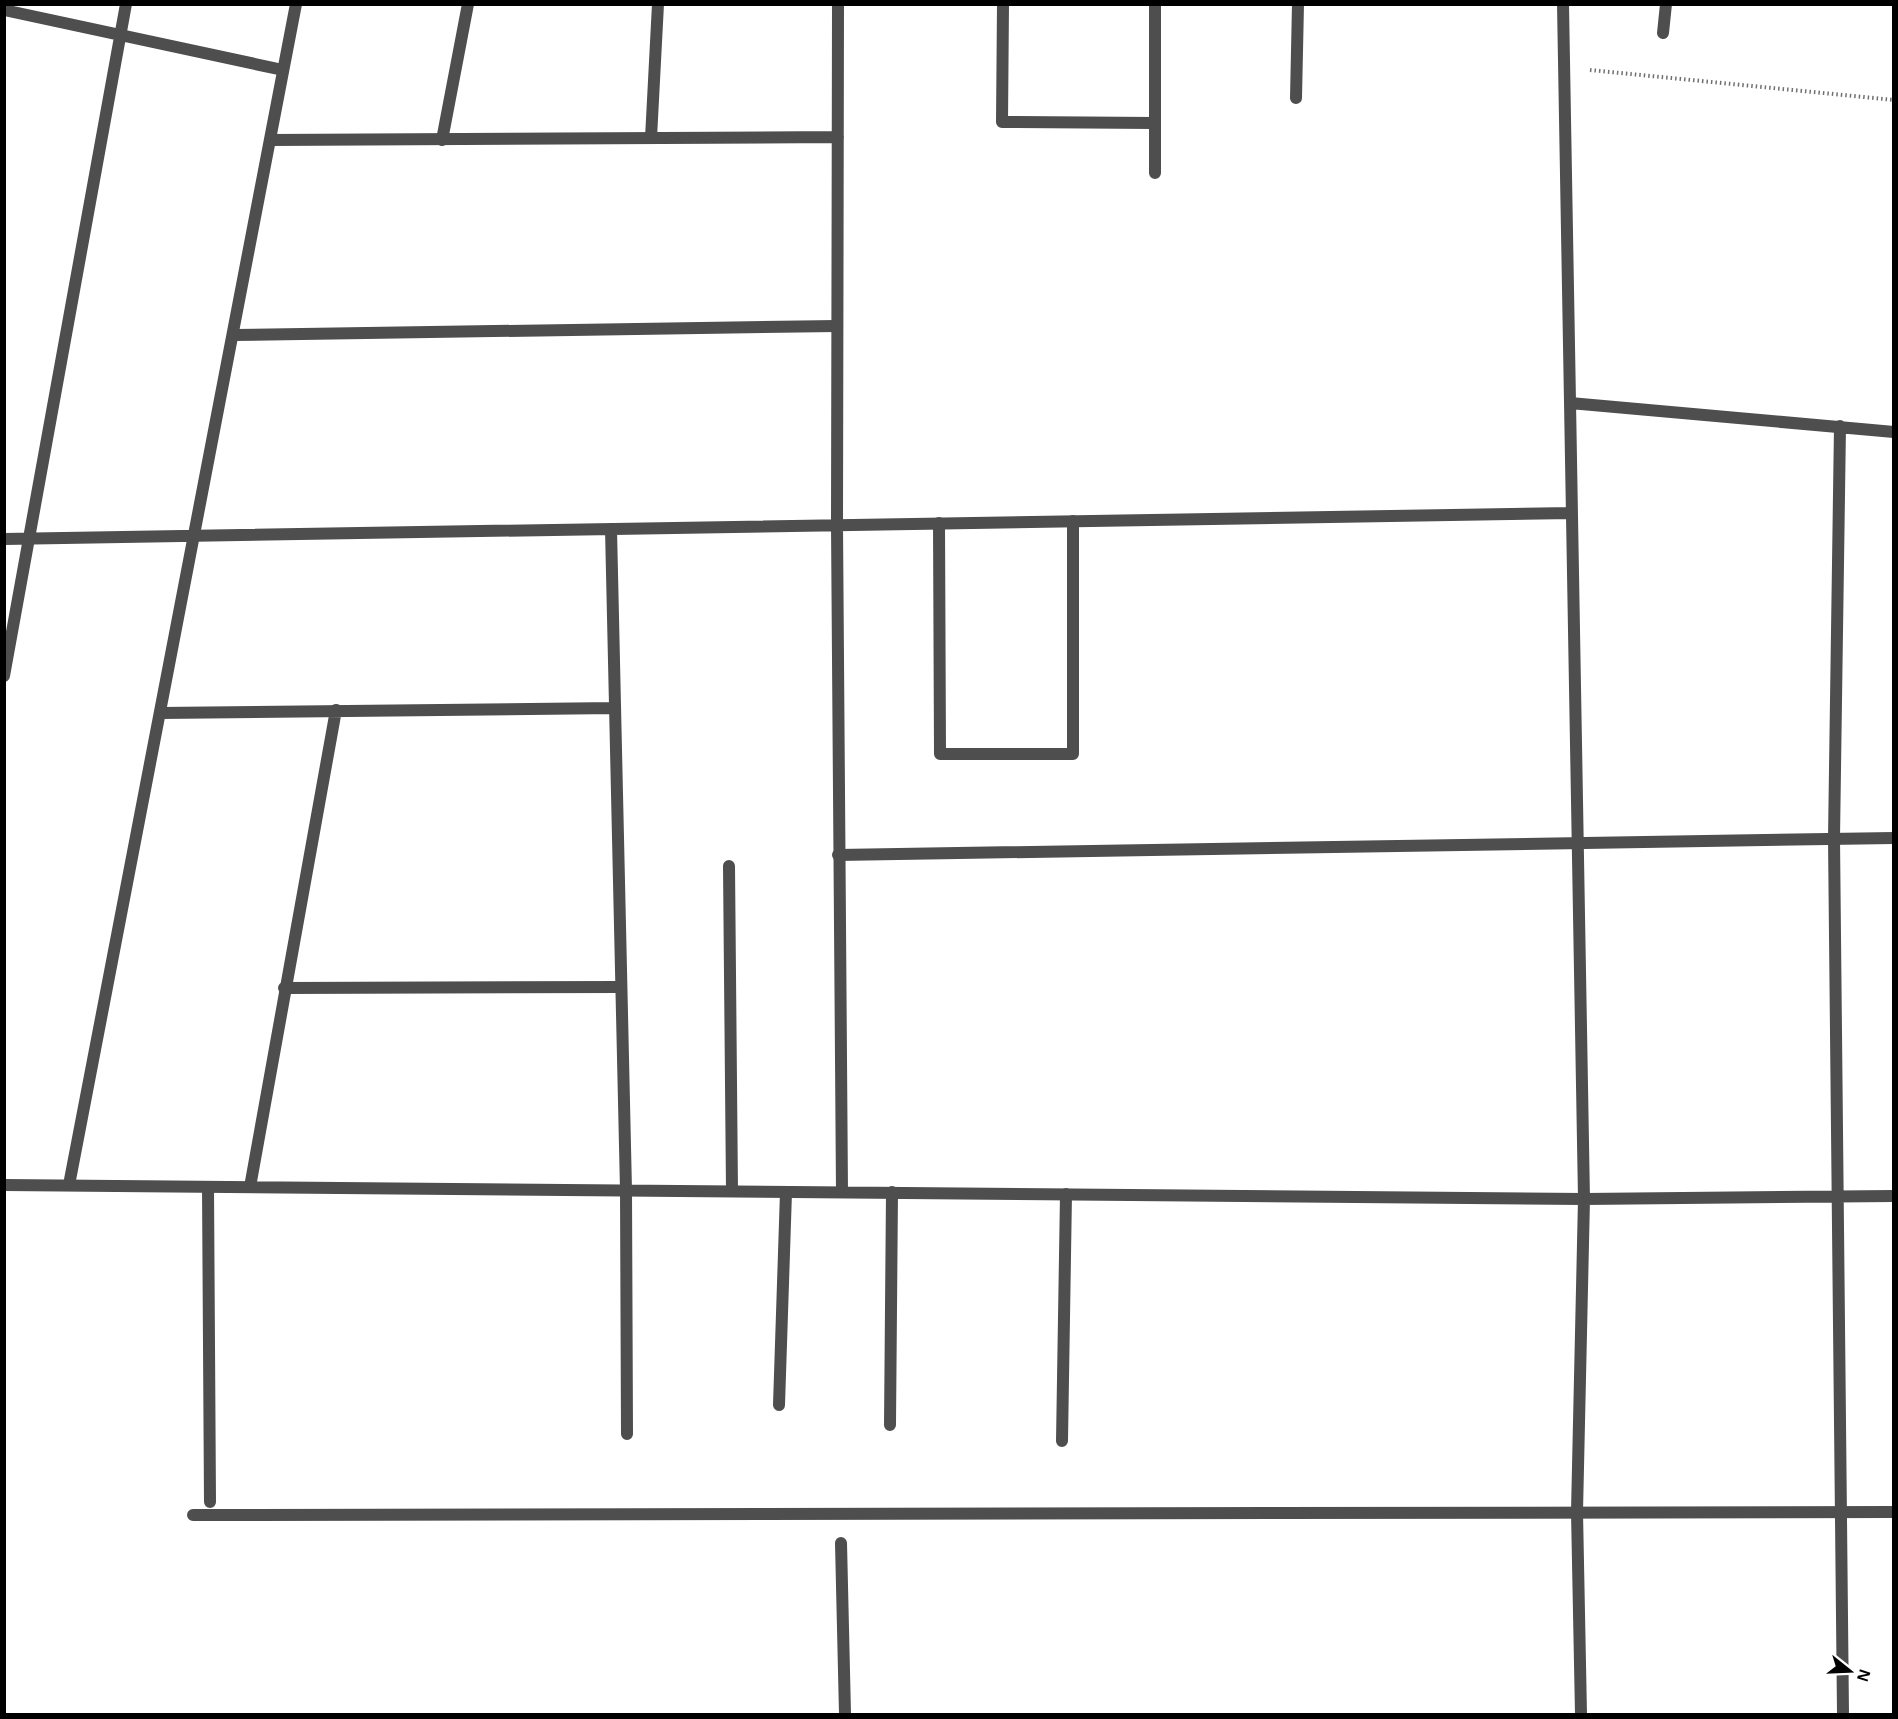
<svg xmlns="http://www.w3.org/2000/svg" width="1898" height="1719" font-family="Helvetica,sans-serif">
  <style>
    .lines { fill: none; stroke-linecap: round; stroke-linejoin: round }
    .path { stroke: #707070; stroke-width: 4; stroke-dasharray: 1.5 3; stroke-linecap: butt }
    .lane { stroke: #4e4e4e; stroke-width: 12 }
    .street { stroke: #4e4e4e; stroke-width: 12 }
  </style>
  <rect width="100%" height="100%" fill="#fff"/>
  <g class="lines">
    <path class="path" d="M1590,70L1894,100"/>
    <path class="lane" d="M1003,4L1002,122L1154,123
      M1296,98L1298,4
      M442,140L468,4
      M1155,173V4
      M233,335L837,326
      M939,523L940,754H1073V521
      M838,855L1894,838
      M729,866L732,1191
      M284,988L621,987
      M208,1187L210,1502
      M626,1190L627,1434
      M779,1405L786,1192
      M890,1425L892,1192
      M1062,1441L1066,1194
      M193,1515L1894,1512
      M841,1543L845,1714"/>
    <path class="street" d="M838,4L837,525L842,1192
      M1563,4L1584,1199L1577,1512L1581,1714
      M4,10L283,70
      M1663,33L1666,4
      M651,138L658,4
      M270,140L838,137
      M1570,403L1894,432
      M1840,426L1834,838L1843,1714
      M611,529L626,1190
      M4,539L1572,513
      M4,676L126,4
      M160,713L615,708
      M4,1185L1584,1199L1894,1196
      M69,1185L296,4
      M250,1187L336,710"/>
  </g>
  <rect width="1898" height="1719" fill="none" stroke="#000000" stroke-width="12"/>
  <g transform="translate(1850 1671) rotate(108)" stroke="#ffffff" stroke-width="4.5" paint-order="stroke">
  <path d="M0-4.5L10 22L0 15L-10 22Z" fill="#000000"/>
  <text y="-9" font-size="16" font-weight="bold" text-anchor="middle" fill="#000000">N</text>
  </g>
</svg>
